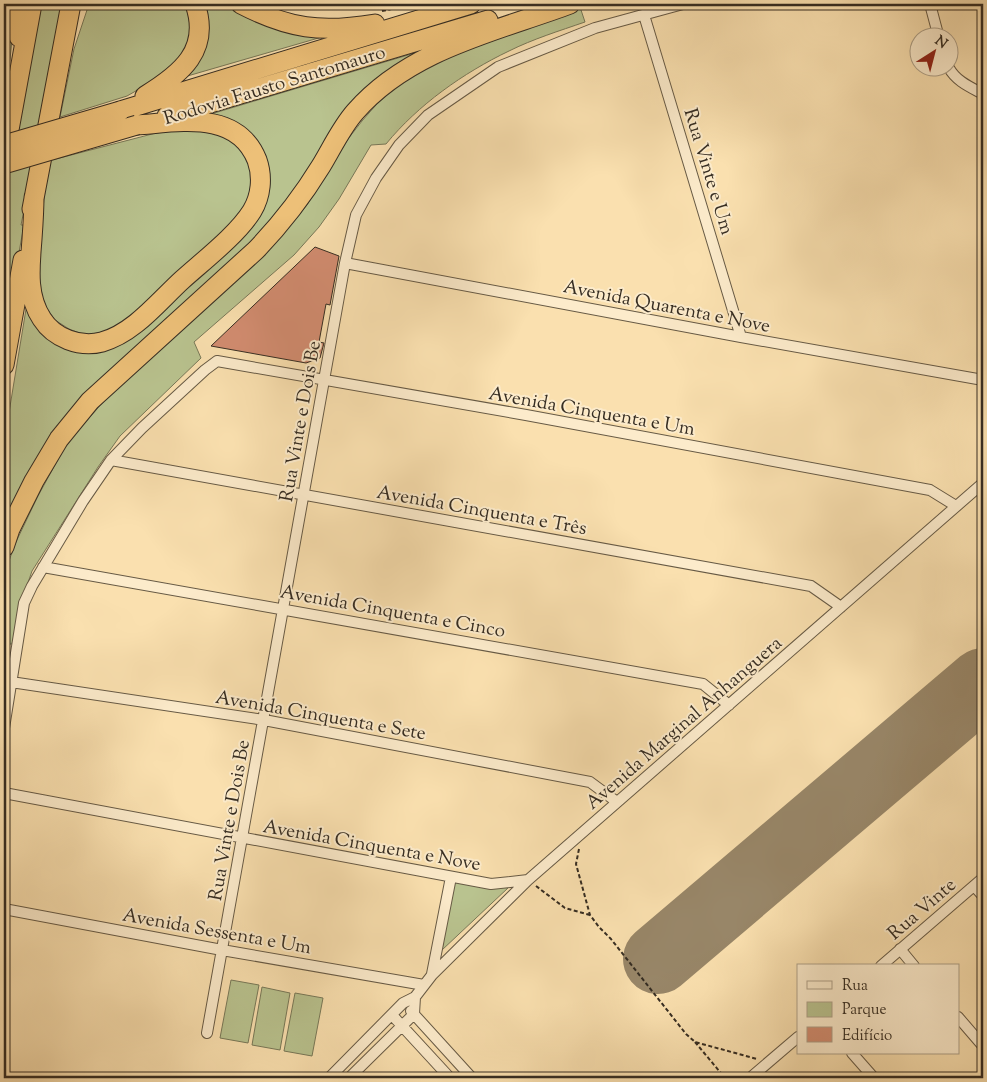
<svg xmlns="http://www.w3.org/2000/svg" width="987" height="1082" font-family="'Sorts Mill Goudy',serif">
  <style>
    .green { fill: #b9c38f; stroke: #787858 }
    .lines { fill: none; stroke-linecap: round; stroke-linejoin: round }
    .runway { stroke: #988668; stroke-width: 70 }
    .building { fill: #d28c70; stroke: #362d22 }
    .minor-casing { stroke: #675a45; stroke-width: 12 }
    .motorway-casing { stroke: #362d22; stroke-width: 21 }
    .path { stroke: #362d22; stroke-width: 2; stroke-dasharray: 4 2.5; stroke-linecap: butt }
    .minor { stroke: #fcebcb; stroke-width: 10 }
    .motorway { stroke: #edc078; stroke-width: 19 }
    .motorway-bridge-casing { stroke: #362d22; stroke-width: 21; stroke-linecap: butt }
    .motorway-bridge { stroke: #edc078; stroke-width: 19 }
    .labels { text-anchor: middle; stroke-width: 4; stroke-linejoin: round; paint-order: stroke }
    .street-label { font-size: 19px; fill: #362d22; stroke: #fcebcb }
  </style>
  <rect width="100%" height="100%" fill="#fae0af"/>
  <filter id="stains"><feTurbulence type="fractalNoise" baseFrequency=".004" numOctaves="4"/><feColorMatrix values="0 0 0 0 .2 0 0 0 0 .09 0 0 0 0 .02 0 0 0 .5 -.17"/></filter>
  <radialGradient id="worn" r=".72"><stop offset=".6" stop-color="#630" stop-opacity="0"/><stop offset="1" stop-color="#630" stop-opacity=".3"/></radialGradient>
  <path class="green" d="M4,4H11L13,31L10,59L4,92Z
    M40,4H65L21,225H24L4,334V179L6,176Z
    M89,4H188L192,21L189,48L162,76L127,96L60,117L74,49Z
    M202,4H231L244,12L322,37L184,77Z
    M580,7L585,22C559,31 533,39 509,51C463,73 418,105 386,144L371,145L339,199L319,227L294,255L194,342L201,358L120,436L98,467L32,571L22,600L12,644H4V575L15,544L38,496L62,452L74,435L105,400L275,243L307,205L348,139L362,121L376,105L395,87L416,71L463,48Z
    M418,52L395,66L381,77L265,229L108,375L4,531V443L28,297L40,324L106,346L262,209L242,127L227,118L211,114Z
    M196,128L215,130L243,149L251,165L252,194L240,217L136,314L106,332L92,334H82L69,329L55,320L47,309L41,294L39,281L38,256L48,161L156,133Z
    M453,880L508,888L442,950Z
    M231,980L259,985L248,1043L220,1038Z
    M262,987L290,993L280,1050L252,1045Z
    M295,993L323,998L312,1056L284,1051Z"/>
  <g class="lines">
    <path class="runway" d="M658,959L983,683"/>
  </g>
  <path class="building" d="M315,247L339,256L330,305L326,304L319,342L324,343L320,358L306,363L211,346Z"/>
  <g class="lines">
    <defs>
      <path id="minor" d="M930,4L939,38
        M644,15L741,337
        M949,68C956,81 970,87 983,94
        M345,263L741,337L983,380
        M111,460L811,586L841,607
        M43,567L703,684L729,705
        M11,682L264,720L590,782L617,802
        M4,728L24,603L32,586L83,501L111,460L142,428L205,370L217,361L526,415L930,490L956,506
        M4,793L491,884L528,880
        M974,886L983,896
        M4,909L222,950L424,985
        M900,949L914,966
        M881,966L983,878
        M432,974L451,877
        M411,1011L472,1078
        M392,1015L450,1078
        M958,1017L983,1046
        M207,1033L345,263L356,215L376,178L399,145L428,115L498,67L595,28L683,4
        M852,1053L874,1078
        M329,1078L403,1003L415,997
        M349,1078L414,1014L415,997L432,975L528,880L983,483
        M750,1078L798,1037"/>
      <path id="motorway" d="M16,4L19,37
        M241,4C289,29 321,33 375,24
        M145,96C181,74 211,50 195,4
        M120,111L471,4
        M167,116L488,20
        M4,157L32,4
        M34,197C34,211 33,225 32,239C30,266 26,295 42,319C54,338 80,348 102,342C134,333 158,302 182,280C203,261 237,235 252,211C261,196 263,177 257,160C237,110 180,122 137,125
        M32,209L71,4
        M4,365L23,260
        M4,547L10,529L34,481L59,439L90,401L256,250C281,224 302,197 321,166C332,148 341,128 355,112C410,49 495,32 570,4"/>
    </defs>
    <use href="#minor" class="minor-casing"/>
    <use href="#motorway" class="motorway-casing"/>
    <path class="path" d="M382,11L416,4
      M579,849L576,864L590,915L599,927L611,939L686,1034L695,1042L757,1059
      M536,886L565,908L590,915
      M695,1042L725,1078"/>
    <use href="#minor" class="minor"/>
    <use href="#motorway" class="motorway"/>
    <defs>
      <path id="motorway-bridge" d="M4,145L120,111
        M4,164L137,125"/>
    </defs>
    <use href="#motorway-bridge" class="motorway-bridge-casing"/>
    <use href="#motorway-bridge" class="motorway-bridge"/>
  </g>
  <g class="labels">
    <g class="street-label">
      <text transform="translate(274 84) rotate(-17)" y="7">Rodovia Fausto Santomauro</text>
      <text transform="translate(710 171) rotate(73)" y="7">Rua Vinte e Um</text>
      <text transform="translate(667 305) rotate(11)" y="7">Avenida Quarenta e Nove</text>
      <text transform="translate(592 410) rotate(10)" y="7">Avenida Cinquenta e Um</text>
      <text transform="translate(299 421) rotate(-80)" y="7">Rua Vinte e Dois Be</text>
      <text transform="translate(482 509) rotate(10)" y="7">Avenida Cinquenta e Três</text>
      <text transform="translate(393 610) rotate(10)" y="7">Avenida Cinquenta e Cinco</text>
      <text transform="translate(321 714) rotate(10)" y="7">Avenida Cinquenta e Sete</text>
      <text transform="translate(683 722) rotate(-41)" y="7">Avenida Marginal Anhanguera</text>
      <text transform="translate(228 820) rotate(-80)" y="7">Rua Vinte e Dois Be</text>
      <text transform="translate(372 844) rotate(10)" y="7">Avenida Cinquenta e Nove</text>
      <text transform="translate(921 908) rotate(-41)" y="7">Rua Vinte</text>
      <text transform="translate(217 930) rotate(10)" y="7">Avenida Sessenta e Um</text>
    </g>
  </g>
  <rect width="987" height="1082" fill="none" stroke="#fae0af" stroke-width="20"/>
  <rect x="5" y="5" width="977" height="1072" fill="none" stroke="#362d22" stroke-width="2.5"/>
  <rect x="10" y="10" width="967" height="1062" fill="none" stroke="#362d22"/>
  <rect x="797" y="964" width="162" height="90" fill="#fcebcb" stroke="#ad9f87"/>
  <rect x="807" y="981" width="25" height="8" fill="#fcebcb" stroke="#ad9f87"/>
  <text x="842" y="990" font-size="15" fill="#362d22">Rua</text>
  <rect x="807" y="1002" width="25" height="15" fill="#b9c38f" stroke="#ad9f87"/>
  <text x="842" y="1014" font-size="15" fill="#362d22">Parque</text>
  <rect x="807" y="1027" width="25" height="15" fill="#d28c70" stroke="#ad9f87"/>
  <text x="842" y="1040" font-size="15" fill="#362d22">Edifício</text>
  <g transform="translate(934 52) rotate(36)"><circle r="24" fill="#fcebcb" stroke="#ad9f87"/>
  <path d="M0-4L9 19L0 12L-9 19Z" fill="#8f2418"/>
  <text y="-8" font-size="14" font-weight="bold" text-anchor="middle" fill="#362d22">N</text>
  </g>
  <rect width="100%" height="100%" filter="url(#stains)"/>
  <rect width="100%" height="100%" fill="url(#worn)"/>
</svg>
